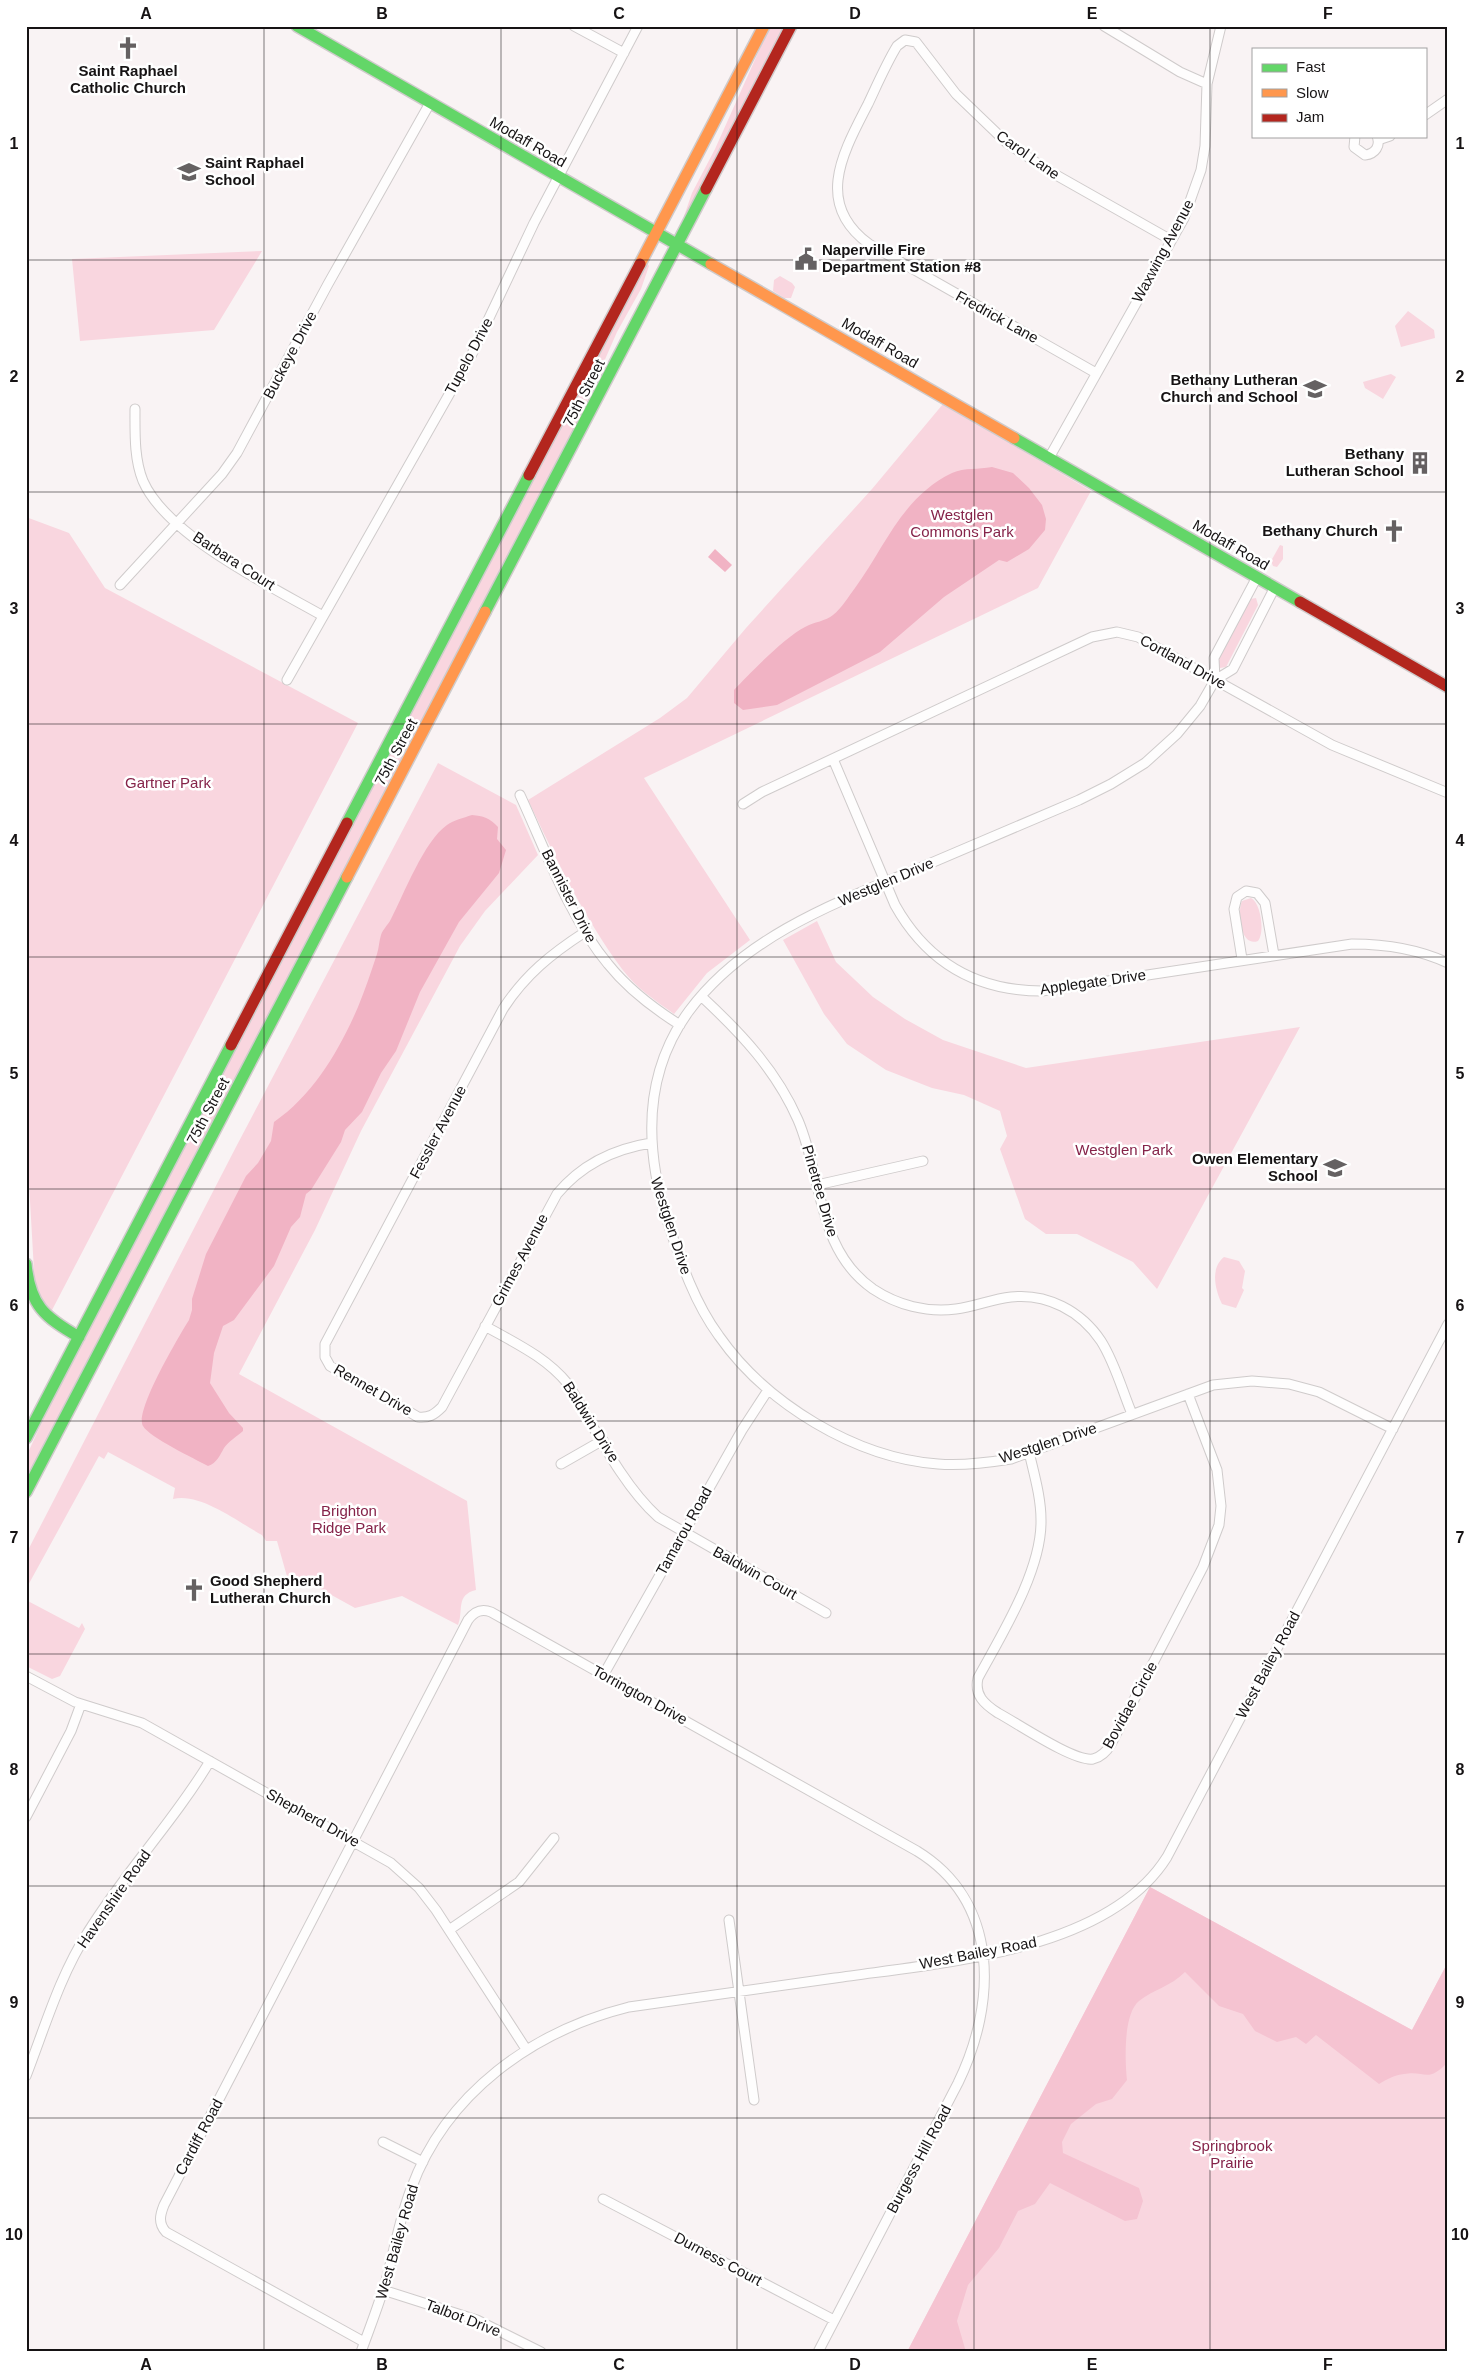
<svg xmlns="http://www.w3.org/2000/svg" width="1474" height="2378" font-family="Arial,sans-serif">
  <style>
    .green { fill: #f9d6df }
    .forest { fill: #f5c3d1 }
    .water { fill: #f1b3c4 }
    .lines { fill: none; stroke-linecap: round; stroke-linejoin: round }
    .street-casing { stroke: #cfcbcb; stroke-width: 11 }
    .fast-casing { stroke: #cfcbcb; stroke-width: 14 }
    .slow-casing { stroke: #cfcbcb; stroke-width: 14 }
    .jam-casing { stroke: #cfcbcb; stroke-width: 14 }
    .street { stroke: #fefdfd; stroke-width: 9 }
    .fast { stroke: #63d668; stroke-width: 11 }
    .slow { stroke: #ff974d; stroke-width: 11 }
    .jam { stroke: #b3261e; stroke-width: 11 }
    .grid { fill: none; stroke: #161314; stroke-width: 1; stroke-opacity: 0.55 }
    .labels { text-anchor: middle; stroke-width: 5; stroke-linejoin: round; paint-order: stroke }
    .poi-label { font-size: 15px; font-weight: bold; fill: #161314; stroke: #fff; text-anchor: end }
    .street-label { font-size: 15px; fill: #161314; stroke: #fff }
    .park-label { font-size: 15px; fill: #852349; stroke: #fff }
    .neatline { fill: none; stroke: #161314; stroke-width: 2 }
    .grid-label { font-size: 16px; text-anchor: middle; font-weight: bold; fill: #161314 }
  </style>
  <rect width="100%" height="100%" fill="#f9f3f4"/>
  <path class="green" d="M770,26H785L685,218L684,216L692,193L715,149Z
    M262,251L214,330L80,341L72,259Z
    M647,263L649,266L641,289L617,332L568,444L26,1478V1457L46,1413Z
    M780,276L792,283L795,287L791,298H784L773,291L774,280Z
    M1408,311L1434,330L1435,338L1401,347L1395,326Z
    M1391,374L1396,377L1383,399L1365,388L1363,382Z
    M943,404L1091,491L1038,588L644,778L750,940L707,973L674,1014C656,1001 636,988 622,969C584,918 555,857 528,800L660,718L687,698L746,628L872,489Z
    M26,517L69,533L105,588L358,723L51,1312L42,1304L35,1288L26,1131Z
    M1280,545L1283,546V559L1277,567L1273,566L1271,561Z
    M1256,598L1258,605L1226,667L1220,668L1217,662L1250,599Z
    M438,763L516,805L538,855L485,911L460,946L361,1131L315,1230L239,1374L467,1501L476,1590C455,1595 464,1611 458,1625L402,1596L355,1608L299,1577L295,1584L288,1580L277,1541H266L262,1535C238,1522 200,1492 173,1499L175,1488L108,1452L104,1459L99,1456L26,1589V1554L237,1145Z
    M1251,898C1261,903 1265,933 1258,941C1240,948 1237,911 1242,901Z
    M817,921L836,962L873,997L905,1019L943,1040L1026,1068L1300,1027L1157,1289L1133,1262L1077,1234H1046L1025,1219L1000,1149L1007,1136L1000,1111L964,1095L932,1088L886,1070L847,1044L824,1014L783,940Z
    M1224,1257L1239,1261L1245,1271L1242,1288L1244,1290L1236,1308L1222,1304C1215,1290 1210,1268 1224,1257Z
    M26,1600L79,1628L82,1623L85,1629L60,1676L52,1679L26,1666Z
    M1150,1887L1412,2030L1448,1962V2352H907Z"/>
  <path class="forest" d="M1150,1887L1412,2030L1448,1962V2062C1427,2084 1426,2070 1404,2074C1395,2075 1387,2079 1379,2084L1316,2035L1306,2044L1296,2037L1277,2042L1255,2031L1243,2014L1219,2006L1185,1972C1170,1987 1154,1989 1139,2001C1123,2014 1125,2061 1127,2080L1112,2099L1096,2104L1071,2124L1062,2142L1063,2153L1139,2188L1143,2201L1137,2219L1125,2221L1050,2183L1035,2204L1018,2211L999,2248L968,2285L957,2321L966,2352H907Z"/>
  <path class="water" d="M992,467L1013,473L1029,488L1042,505L1046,519L1045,530L1029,549L1007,562L999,560L944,597L880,652L777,705L743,710L734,703V690C750,673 785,637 805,627C814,622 826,621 833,615C842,608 848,597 855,588C885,547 902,497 952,473C965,467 978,470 992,467Z
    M715,549L732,565L725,572L708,557Z
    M472,815C483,816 490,818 498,827L497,839L506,850L499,873L459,922L420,992L396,1051L381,1073L362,1112L345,1130L341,1142L311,1190L306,1194L300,1217L291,1227L274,1266L234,1320L223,1326L214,1353L210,1383L229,1413L243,1428V1431C237,1436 228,1442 224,1448C220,1455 217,1463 208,1466C195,1459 149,1437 143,1426C134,1412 179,1336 189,1320L192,1310V1299L206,1254L246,1176L258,1163L271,1141L274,1122C313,1095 339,1051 358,1007C365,990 371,972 377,954C379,948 379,941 381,935C383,929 388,925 391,919C404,894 424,841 447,825C454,820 463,818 472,815Z"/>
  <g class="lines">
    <defs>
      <path id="street" d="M574,26L624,53
        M1104,26L1180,72L1207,84
        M1425,115L1448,99
        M1355,136L1354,147L1365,155C1375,154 1381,146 1377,136
        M1378,140L1390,136
        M1096,373L869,244C813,203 844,151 868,104C877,85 886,64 897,46L905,40L916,42L956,94L1007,143L1049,171L1171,240
        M135,409C135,433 134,459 143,481C167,536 272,587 323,616
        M1049,458L1184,218L1201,170L1205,146L1207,84L1221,26
        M1257,577L1214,658L1215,680L1200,706L1177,734L1145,763L1111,784L1079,800C1025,823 971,846 917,869C834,903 744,937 689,1011C642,1075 645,1151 668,1223C681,1262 694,1302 719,1336C766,1403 855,1458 938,1464C962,1466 986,1463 1011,1459L1213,1385L1252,1381L1289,1384L1319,1392L1393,1429
        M120,585L222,474L237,453L328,284L430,103
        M287,680L472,354L534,223L638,26
        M1215,680L1233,669L1275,587
        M833,759L895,905C927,962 976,991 1042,991L1352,944C1385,944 1418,949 1448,963
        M520,795C545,849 570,919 608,964C628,989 653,1008 680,1025
        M743,804L762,792L1092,637L1117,632L1138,637L1332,745L1448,793
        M585,932C551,954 525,975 503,1009L325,1344V1357L330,1366L418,1417C429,1418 434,1415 442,1407L557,1194C582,1164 613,1149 651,1143
        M1242,959L1234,909L1237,897L1246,891L1257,893L1265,903L1274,955
        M701,996C741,1033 776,1070 798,1120C823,1178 816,1249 873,1289C897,1305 927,1313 956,1309C974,1307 992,1299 1011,1297C1047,1293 1081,1311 1101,1341C1115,1363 1122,1390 1132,1414
        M817,1185L923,1161
        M485,1326C515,1343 546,1357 568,1384C594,1426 621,1484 658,1517L826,1613
        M1029,1452C1034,1474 1041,1497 1041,1520C1042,1570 1002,1634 978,1678C974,1695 984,1704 998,1713C1017,1723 1074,1762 1093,1759C1101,1757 1107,1751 1111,1744L1203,1567L1219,1525L1221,1506L1217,1470L1188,1394
        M561,1464L603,1440
        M604,1674L742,1430L768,1390
        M26,1676L75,1702L142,1723L391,1863L419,1888L436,1910L526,2049
        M26,1817L71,1731L81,1704
        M729,1920L754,2100
        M449,1930L519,1882L554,1838
        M26,2076C45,2027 60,1975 88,1932C125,1872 174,1821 210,1761
        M383,2142L423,2162
        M603,2199L834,2320
        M383,2290L477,2320L541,2352
        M364,2342L166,2232C158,2223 160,2215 164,2205L468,1620C474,1612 481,1608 491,1612L917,1851C1000,1902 997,2003 958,2083L818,2352
        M361,2352C370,2327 380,2302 387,2277C395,2247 400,2217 411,2189C446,2093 533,2031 629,2007C698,1997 767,1987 835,1978C937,1963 1107,1953 1167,1857L1448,1324"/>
      <path id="fast" d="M297,26L711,264
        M1014,438L1300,602
        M485,612L706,189
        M347,823L529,475
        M26,1264C30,1305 44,1317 79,1337
        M26,1438L231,1045
        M26,1492L347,877"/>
      <path id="slow" d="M640,264L764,26
        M711,264L1014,438
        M347,877L485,612"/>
      <path id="jam" d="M706,189L791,26
        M529,475L640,264
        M1300,602L1448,687
        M231,1045L347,823"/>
    </defs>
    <use href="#street" class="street-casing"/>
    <use href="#fast" class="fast-casing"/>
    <use href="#slow" class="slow-casing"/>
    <use href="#jam" class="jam-casing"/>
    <use href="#street" class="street"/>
    <use href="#fast" class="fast"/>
    <use href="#slow" class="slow"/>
    <use href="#jam" class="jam"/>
  </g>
  <path class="grid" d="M264,26V2352M501,26V2352M737,26V2352M974,26V2352M1210,26V2352M26,260H1448M26,492H1448M26,724H1448M26,957H1448M26,1189H1448M26,1421H1448M26,1654H1448M26,1886H1448M26,2118H1448"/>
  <defs>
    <symbol id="church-bare" viewBox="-9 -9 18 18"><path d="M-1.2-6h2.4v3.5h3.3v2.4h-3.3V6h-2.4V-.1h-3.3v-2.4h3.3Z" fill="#656162" stroke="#fff" stroke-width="2.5" paint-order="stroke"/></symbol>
    <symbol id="school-bare" viewBox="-9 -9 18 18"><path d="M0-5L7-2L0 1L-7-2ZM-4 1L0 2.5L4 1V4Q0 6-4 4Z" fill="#656162" stroke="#fff" stroke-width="2.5" paint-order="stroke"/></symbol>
    <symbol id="civic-bare" viewBox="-9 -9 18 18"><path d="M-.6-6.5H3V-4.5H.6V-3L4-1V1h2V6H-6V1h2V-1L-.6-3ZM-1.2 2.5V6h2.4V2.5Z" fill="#656162" stroke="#fff" stroke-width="2.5" paint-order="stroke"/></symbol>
    <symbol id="building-bare" viewBox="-9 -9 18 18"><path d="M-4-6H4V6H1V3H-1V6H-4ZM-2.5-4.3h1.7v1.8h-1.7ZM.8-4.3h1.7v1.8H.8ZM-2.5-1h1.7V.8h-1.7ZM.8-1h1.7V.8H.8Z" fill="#656162" stroke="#fff" stroke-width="2.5" paint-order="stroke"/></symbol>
  </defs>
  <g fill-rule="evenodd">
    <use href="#church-bare" x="112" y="32" width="32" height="32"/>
    <use href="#school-bare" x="173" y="156" width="32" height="32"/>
    <use href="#civic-bare" x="790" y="243" width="32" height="32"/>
    <use href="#school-bare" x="1299" y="373" width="32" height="32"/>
    <use href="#building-bare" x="1404" y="447" width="32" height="32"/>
    <use href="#church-bare" x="1378" y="515" width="32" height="32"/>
    <use href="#school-bare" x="1319" y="1152" width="32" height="32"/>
    <use href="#church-bare" x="178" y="1574" width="32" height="32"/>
  </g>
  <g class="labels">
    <g class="poi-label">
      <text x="128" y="76" text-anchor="middle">Saint Raphael<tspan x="128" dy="17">Catholic Church</tspan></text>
      <text x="205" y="168" text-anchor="start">Saint Raphael<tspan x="205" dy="17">School</tspan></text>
      <text x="822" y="255" text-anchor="start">Naperville Fire<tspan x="822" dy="17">Department Station #8</tspan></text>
      <text x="1298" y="385">Bethany Lutheran<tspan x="1298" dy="17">Church and School</tspan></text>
      <text x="1404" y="459">Bethany<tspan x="1404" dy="17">Lutheran School</tspan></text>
      <text x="1378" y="536">Bethany Church</text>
      <text x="1318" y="1164">Owen Elementary<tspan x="1318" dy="17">School</tspan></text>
      <text x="210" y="1586" text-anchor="start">Good Shepherd<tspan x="210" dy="17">Lutheran Church</tspan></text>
    </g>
    <g class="street-label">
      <text transform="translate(528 142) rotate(30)" y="5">Modaff Road</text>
      <text transform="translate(1028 155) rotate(35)" y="5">Carol Lane</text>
      <text transform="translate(1163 251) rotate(-62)" y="5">Waxwing Avenue</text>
      <text transform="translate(997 317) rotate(29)" y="5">Fredrick Lane</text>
      <text transform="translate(880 343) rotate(30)" y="5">Modaff Road</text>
      <text transform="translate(290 355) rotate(-62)" y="5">Buckeye Drive</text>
      <text transform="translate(469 356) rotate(-62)" y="5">Tupelo Drive</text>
      <text transform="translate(584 393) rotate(-63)" y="5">75th Street</text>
      <text transform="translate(1231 545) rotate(30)" y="5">Modaff Road</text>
      <text transform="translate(234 561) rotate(33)" y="5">Barbara Court</text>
      <text transform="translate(1183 662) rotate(29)" y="5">Cortland Drive</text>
      <text transform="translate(396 752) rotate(-62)" y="5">75th Street</text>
      <text transform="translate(886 882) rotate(-23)" y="5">Westglen Drive</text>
      <text transform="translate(569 896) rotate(63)" y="5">Bannister Drive</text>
      <text transform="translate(1093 982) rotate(-8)" y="5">Applegate Drive</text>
      <text transform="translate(208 1111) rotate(-62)" y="5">75th Street</text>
      <text transform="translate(438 1132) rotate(-62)" y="5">Fessler Avenue</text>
      <text transform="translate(820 1191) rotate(74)" y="5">Pinetree Drive</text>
      <text transform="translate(671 1226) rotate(72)" y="5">Westglen Drive</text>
      <text transform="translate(520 1260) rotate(-62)" y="5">Grimes Avenue</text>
      <text transform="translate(373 1390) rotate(30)" y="5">Rennet Drive</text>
      <text transform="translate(591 1422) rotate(58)" y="5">Baldwin Drive</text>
      <text transform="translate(1048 1443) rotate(-18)" y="5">Westglen Drive</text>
      <text transform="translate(684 1531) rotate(-61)" y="5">Tamarou Road</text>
      <text transform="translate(755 1573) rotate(29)" y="5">Baldwin Court</text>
      <text transform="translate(1268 1665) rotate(-62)" y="5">West Bailey Road</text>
      <text transform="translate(640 1695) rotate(29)" y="5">Torrington Drive</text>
      <text transform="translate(1130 1705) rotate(-61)" y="5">Bovidae Circle</text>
      <text transform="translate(313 1818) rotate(29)" y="5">Shepherd Drive</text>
      <text transform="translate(114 1899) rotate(-55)" y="5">Havenshire Road</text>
      <text transform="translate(978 1953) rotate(-11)" y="5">West Bailey Road</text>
      <text transform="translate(199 2137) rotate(-62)" y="5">Cardiff Road</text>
      <text transform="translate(919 2159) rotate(-62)" y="5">Burgess Hill Road</text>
      <text transform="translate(397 2242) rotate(-74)" y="5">West Bailey Road</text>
      <text transform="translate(718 2259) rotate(28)" y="5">Durness Court</text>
      <text transform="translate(463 2318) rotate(21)" y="5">Talbot Drive</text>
    </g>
    <g class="park-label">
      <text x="962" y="520">Westglen<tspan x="962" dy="17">Commons Park</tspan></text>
      <text x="168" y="788">Gartner Park</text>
      <text x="1124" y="1155">Westglen Park</text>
      <text x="349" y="1516">Brighton<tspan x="349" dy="17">Ridge Park</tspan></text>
      <text x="1232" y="2151">Springbrook<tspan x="1232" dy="17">Prairie</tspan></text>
    </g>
  </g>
  <rect width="1474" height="2378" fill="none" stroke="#ffffff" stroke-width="55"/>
  <rect x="1252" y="48" width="175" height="90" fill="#ffffff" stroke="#a2a1a1"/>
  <rect x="1262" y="64" width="25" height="8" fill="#63d668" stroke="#a2a1a1"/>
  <text x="1296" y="72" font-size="15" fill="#161314">Fast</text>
  <rect x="1262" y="89" width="25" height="8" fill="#ff974d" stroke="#a2a1a1"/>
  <text x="1296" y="98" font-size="15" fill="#161314">Slow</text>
  <rect x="1262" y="114" width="25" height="8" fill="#b3261e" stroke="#a2a1a1"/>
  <text x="1296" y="122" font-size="15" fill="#161314">Jam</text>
  <rect x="28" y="28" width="1418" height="2322" class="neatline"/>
  <g class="grid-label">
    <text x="146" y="19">A</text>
    <text x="382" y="19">B</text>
    <text x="619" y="19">C</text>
    <text x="855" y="19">D</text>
    <text x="1092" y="19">E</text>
    <text x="1328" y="19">F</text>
    <text x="14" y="149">1</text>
    <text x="1460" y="149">1</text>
    <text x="14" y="382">2</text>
    <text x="1460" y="382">2</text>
    <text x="14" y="614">3</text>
    <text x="1460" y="614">3</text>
    <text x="14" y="846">4</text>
    <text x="1460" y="846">4</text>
    <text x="14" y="1079">5</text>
    <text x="1460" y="1079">5</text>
    <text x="14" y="1311">6</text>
    <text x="1460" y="1311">6</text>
    <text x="14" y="1543">7</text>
    <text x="1460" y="1543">7</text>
    <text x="14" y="1775">8</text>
    <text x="1460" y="1775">8</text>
    <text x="14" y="2008">9</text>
    <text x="1460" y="2008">9</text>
    <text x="14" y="2240">10</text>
    <text x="1460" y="2240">10</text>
    <text x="146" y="2370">A</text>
    <text x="382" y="2370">B</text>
    <text x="619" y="2370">C</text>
    <text x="855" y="2370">D</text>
    <text x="1092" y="2370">E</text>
    <text x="1328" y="2370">F</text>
  </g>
</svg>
